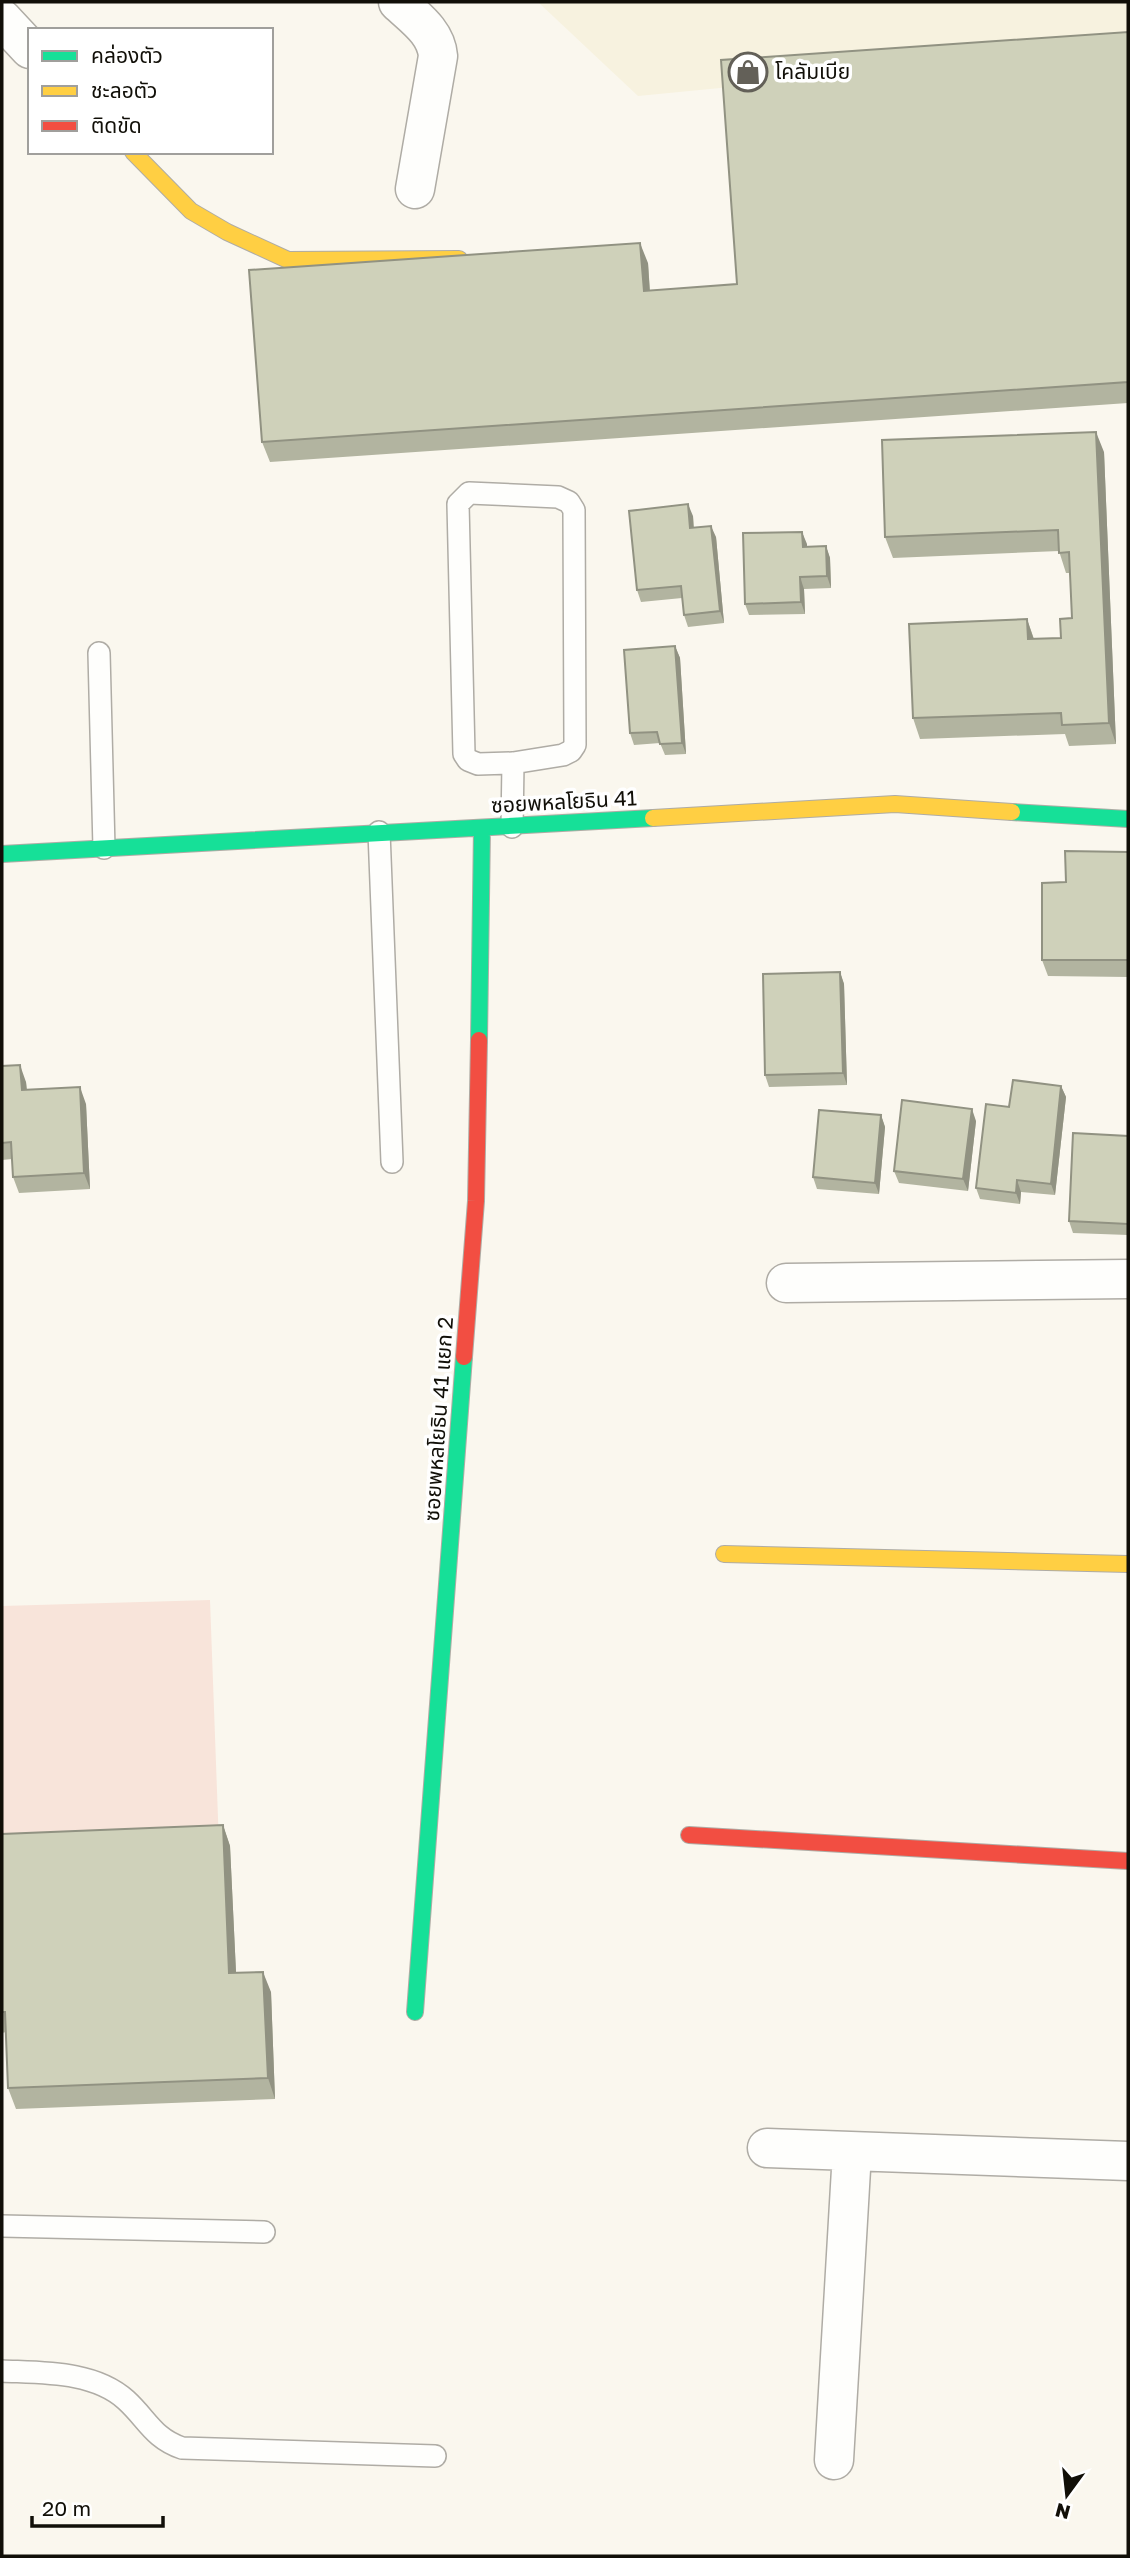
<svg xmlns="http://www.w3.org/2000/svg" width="1130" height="2558" font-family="'Golos Text','Noto Sans Thai',sans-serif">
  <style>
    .built { fill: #f7f2df }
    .green { fill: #f8e4da }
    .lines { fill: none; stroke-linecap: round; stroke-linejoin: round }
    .lane-casing { stroke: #afaca5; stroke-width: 24 }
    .street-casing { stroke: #afaca5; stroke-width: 41 }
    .fast-casing { stroke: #afaca5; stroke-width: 18 }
    .slow-casing { stroke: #afaca5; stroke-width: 18 }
    .jam-casing { stroke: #afaca5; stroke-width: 18 }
    .lane { stroke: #fefefc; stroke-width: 21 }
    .street { stroke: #fefefc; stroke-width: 38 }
    .fast { stroke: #16e098; stroke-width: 16 }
    .slow { stroke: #ffcf43; stroke-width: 16 }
    .jam { stroke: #f24e42; stroke-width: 16 }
    .wall { fill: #b2b4a0 }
    .shaded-wall { fill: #919282 }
    .building { fill: #cfd1ba; stroke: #919282; stroke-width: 2 }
    .labels { text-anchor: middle; stroke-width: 7; stroke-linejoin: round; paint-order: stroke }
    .poi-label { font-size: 21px; fill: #110f08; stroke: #fff; text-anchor: start }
    .street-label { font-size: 21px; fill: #110f08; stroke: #fff }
  </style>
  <rect width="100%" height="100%" fill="#faf7ee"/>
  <path class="built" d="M538,2H1128V48L638,96Z"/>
  <path class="green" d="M210,1600L219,1845L2,1853V1606Z"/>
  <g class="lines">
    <defs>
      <path id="lane" d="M469,493L558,497L569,502L574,510L575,745L571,751L563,755L513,763L478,764L468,760L464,754L458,504Z
        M99,653L104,848
        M512,827L513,763
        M379,832L392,1162
        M2,2226L264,2232
        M2,2371C43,2373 94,2371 126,2400C147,2419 153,2438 182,2448L435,2456"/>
      <path id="street" d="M398,2C415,18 436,32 438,56L415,189
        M2,19L30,49
        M786,1283L1128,1279
        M767,2148L1128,2161
        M834,2460L852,2152"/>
      <path id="fast" d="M1012,812L1128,819
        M2,854L653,818
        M479,1040L482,828
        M415,2012L464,1357"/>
      <path id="slow" d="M133,152L191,211L227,232L288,260L459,259
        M653,818L895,804L1012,812
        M724,1554L1128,1564"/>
      <path id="jam" d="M464,1357L476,1201L479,1040
        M689,1835L1128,1861"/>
    </defs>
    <use href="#lane" class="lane-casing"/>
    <use href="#street" class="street-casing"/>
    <use href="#fast" class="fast-casing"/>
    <use href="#slow" class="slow-casing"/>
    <use href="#jam" class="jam-casing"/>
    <use href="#lane" class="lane"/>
    <use href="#street" class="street"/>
    <use href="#fast" class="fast"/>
    <use href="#slow" class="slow"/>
    <use href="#jam" class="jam"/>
  </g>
  <path class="wall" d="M1128,32V403L270,462L262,442L648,263L650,291L737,284Z
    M1104,452L1116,744L1069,746L1065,734L920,739L913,718L1027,619L1034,639L1061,638L1072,618L1070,573H1066L1059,551L893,558L885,537Z
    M693,516L694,528L716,537L724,623L688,627L684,615L682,598L641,602L637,590Z
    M802,532L807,547L826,546L830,558L831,588L804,589L805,614L749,615L745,604Z
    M675,646L680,658L686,754L665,755L660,743L634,745L630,733Z
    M1128,852V977L1048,976L1042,960L1066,882Z
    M840,972L844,984L847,1085L769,1087L765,1075Z
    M2,1066L26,1082L27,1090L86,1104L90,1189L19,1193L13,1177L12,1159L2,1160Z
    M1061,1086L1066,1097L1055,1195L1021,1192L1020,1204L980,1199L976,1188L1009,1107Z
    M881,1115L885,1127L879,1194L817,1189L813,1177Z
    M976,1121L968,1191L899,1183L894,1171Z
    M1128,1136V1235L1073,1233L1069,1221Z
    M223,1825L230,1846L236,1973L271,1992L275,2099L16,2109L8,2088L6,2032L2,2033V1834Z"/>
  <path class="shaded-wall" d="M640,243L648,263L651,312L644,291Z
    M1096,432L1104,452L1116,744L1109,723Z
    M688,504L693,516L694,540L690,528Z
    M711,526L716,537L724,623L720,611Z
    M802,532L807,544V559L803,547Z
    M826,546L830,558L831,588L827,576Z
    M800,577L804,589L805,614L801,602Z
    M1027,619L1034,640L1028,639Z
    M675,646L680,658L686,754L682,743Z
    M840,972L844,984L847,1085L843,1073Z
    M20,1065L26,1082L28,1107L22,1090Z
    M1061,1086L1066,1097L1055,1195L1051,1184Z
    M80,1087L86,1104L90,1189L84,1173Z
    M972,1109L976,1121L968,1191L963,1179Z
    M881,1115L885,1127L879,1194L875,1183Z
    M1017,1180L1021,1192L1020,1204L1016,1193Z
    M223,1825L230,1846L237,1993L229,1973Z
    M263,1972L271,1992L275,2099L268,2078Z"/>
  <path class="building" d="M1128,32V382L262,442L249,270L640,243L644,291L737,284L721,60Z
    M1096,432L1109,723L1062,725L1061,713L913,718L909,624L1027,619L1028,639L1061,638L1060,619L1072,618L1069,552L1059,553L1058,530L885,537L882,440Z
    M688,504L690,528L711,526L720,611L684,615L681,586L637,590L629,511Z
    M802,532L803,547L826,546L827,576L800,577L801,602L745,604L743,533Z
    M675,646L682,743L660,744L657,732L630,733L624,650Z
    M1065,851L1128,852V960H1042V883L1066,882Z
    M840,972L843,1073L765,1075L763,974Z
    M20,1065L22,1090L80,1087L84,1173L13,1177L11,1142L2,1143V1066Z
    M1013,1080L1061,1086L1051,1184L1017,1180L1016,1193L976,1188L986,1104L1009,1107Z
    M902,1100L972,1109L963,1179L894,1171Z
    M819,1110L881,1115L875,1183L813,1177Z
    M1073,1133L1128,1136V1224L1069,1221Z
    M223,1825L229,1973L263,1972L268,2078L8,2088L5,2012H2V1834Z"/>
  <defs>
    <symbol id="shop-ring" viewBox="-11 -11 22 22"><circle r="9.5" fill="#fff" stroke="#636058" stroke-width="1.5"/><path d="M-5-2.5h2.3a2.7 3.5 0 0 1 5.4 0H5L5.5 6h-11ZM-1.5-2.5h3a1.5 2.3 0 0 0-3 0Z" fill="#636058"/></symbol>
  </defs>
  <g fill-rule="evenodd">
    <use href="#shop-ring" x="726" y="50" width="44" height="44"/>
  </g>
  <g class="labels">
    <g class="poi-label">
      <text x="775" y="79">โคลัมเบีย</text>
    </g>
    <g class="street-label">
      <text transform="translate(564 802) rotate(-3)" y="7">ซอยพหลโยธิน 41</text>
      <text transform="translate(439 1419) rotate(-86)" y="7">ซอยพหลโยธิน 41 แยก 2</text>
    </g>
  </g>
  <rect width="1130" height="2558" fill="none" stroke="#110f08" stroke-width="7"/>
  <rect x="28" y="28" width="245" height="126" fill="#ffffff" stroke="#a09f9c" stroke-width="2"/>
  <rect x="42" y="51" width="35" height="10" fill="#16e098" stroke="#a09f9c" stroke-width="2"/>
  <text x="91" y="63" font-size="21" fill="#110f08">คล่องตัว</text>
  <rect x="42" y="86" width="35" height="10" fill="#ffcf43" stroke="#a09f9c" stroke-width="2"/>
  <text x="91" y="98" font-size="21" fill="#110f08">ชะลอตัว</text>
  <rect x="42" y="121" width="35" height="10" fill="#f24e42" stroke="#a09f9c" stroke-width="2"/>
  <text x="91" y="133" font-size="21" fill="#110f08">ติดขัด</text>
  <g transform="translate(1067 2495) rotate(195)" stroke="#ffffff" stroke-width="5" paint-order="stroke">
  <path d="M0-5L12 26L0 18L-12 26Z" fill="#110f08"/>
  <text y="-10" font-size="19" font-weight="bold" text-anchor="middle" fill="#110f08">N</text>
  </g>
  <path d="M32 2516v10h131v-10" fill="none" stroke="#110f08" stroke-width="3.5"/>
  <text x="42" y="2516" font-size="21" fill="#110f08" stroke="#ffffff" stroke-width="5" paint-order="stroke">20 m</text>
</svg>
